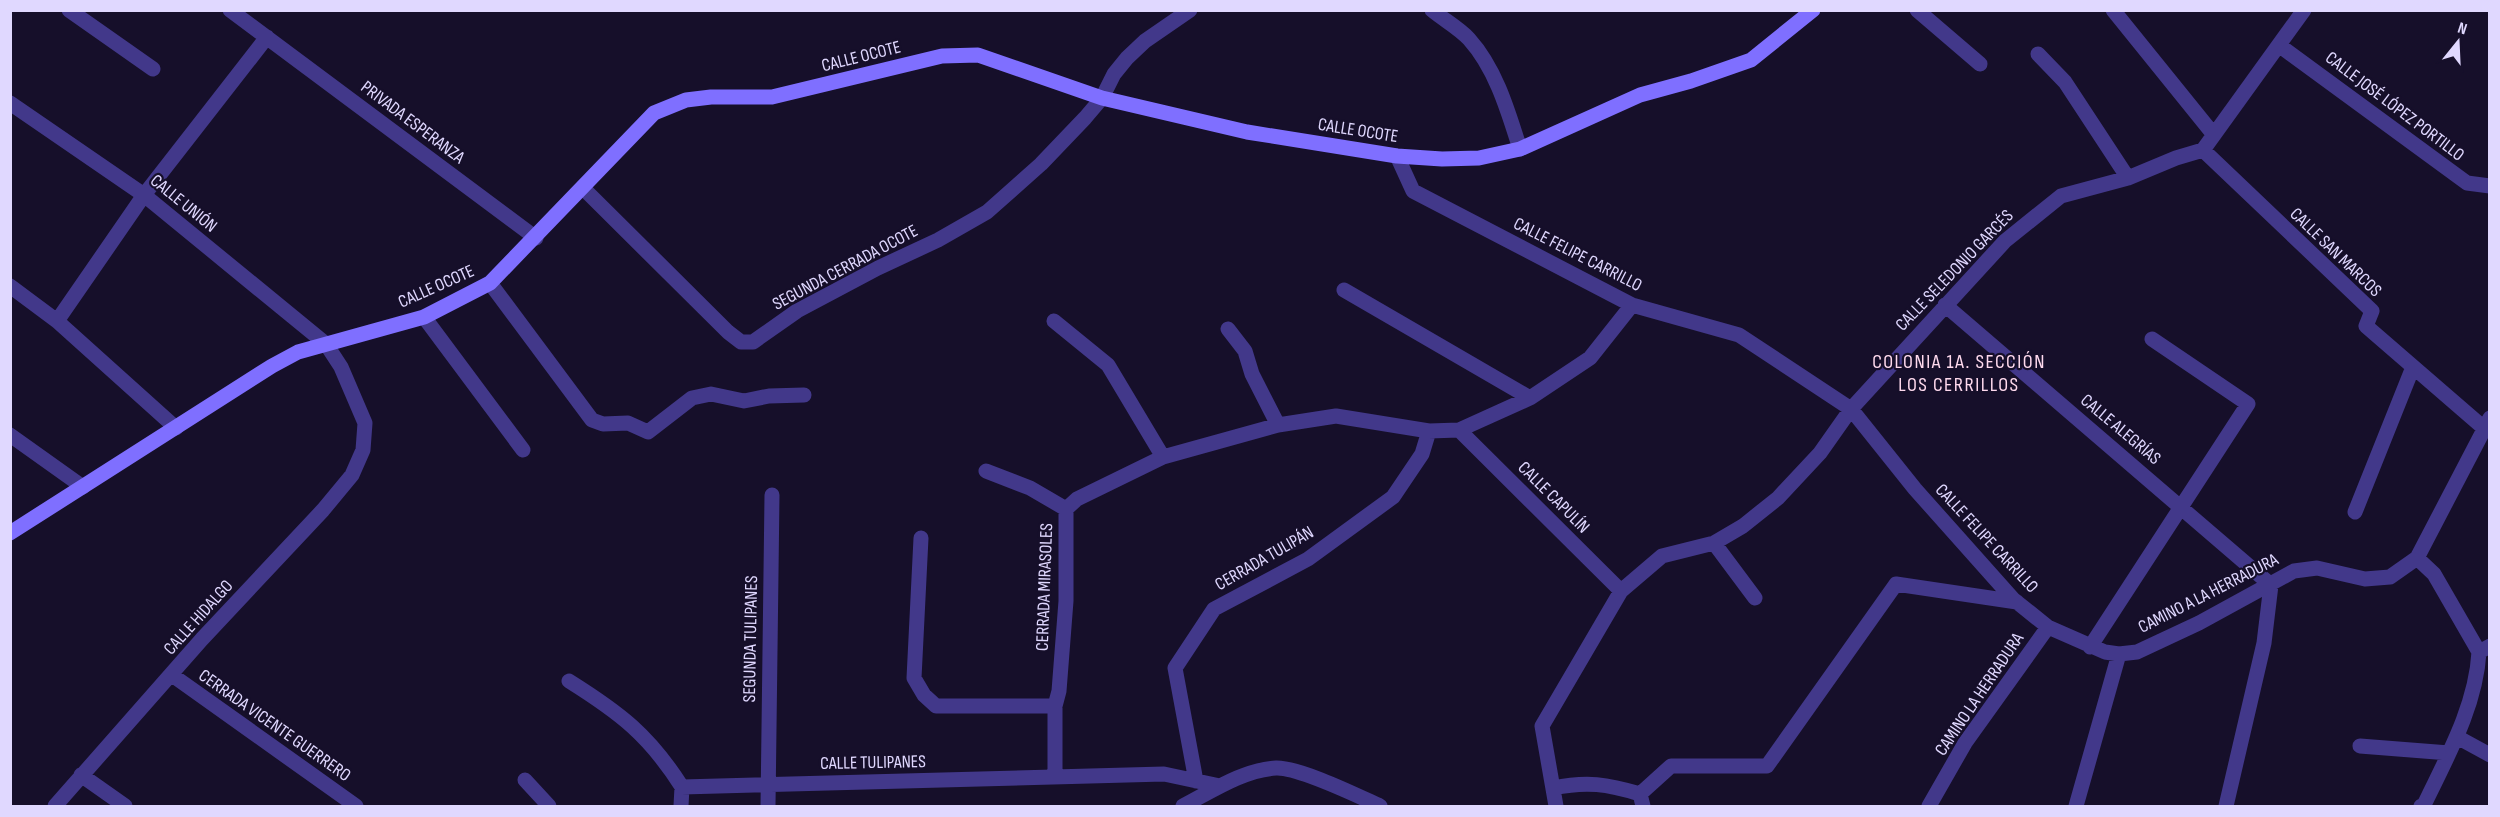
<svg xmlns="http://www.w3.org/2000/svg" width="2500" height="817" font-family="'Sofia Sans Condensed',sans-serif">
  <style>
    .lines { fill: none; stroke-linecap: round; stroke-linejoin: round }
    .street { stroke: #42388a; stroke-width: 15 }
    .secondary { stroke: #7f6fff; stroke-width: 15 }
    .labels { text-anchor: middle; stroke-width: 4.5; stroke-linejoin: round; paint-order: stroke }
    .street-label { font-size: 18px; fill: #e0d8ff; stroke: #160f2a }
    .neighbourhood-label { font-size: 20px; letter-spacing: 1.5px; fill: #ffdaee; stroke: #160f2a }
  </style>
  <rect width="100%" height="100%" fill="#160f2a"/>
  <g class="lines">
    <path class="street" d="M69,10L153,69
      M230,10L536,238
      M1432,10C1444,20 1459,28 1469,39C1496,69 1508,111 1520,149
      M1917,10L1980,64
      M2113,10L2214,135
      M2280,46L2467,183L2490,186
      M2038,54L2065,82L2128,178
      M10,103L144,195L326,344L341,367L365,423L363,450L352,475L323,510L202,639L55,806
      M2203,150L2372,311L2366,326L2485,429
      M1397,156L1413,191L1632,305L1739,335L1851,409L1915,489L2013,599L2048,627
      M583,188L728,332L741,342H753L797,311L878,268L938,240L987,212L1041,164L1085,118L1102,98L1114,74L1127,58L1145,41L1190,10
      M490,283L592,420L603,424L628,423L648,432L692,398L711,394L744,401L769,396L804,395
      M10,286L57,321L176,428
      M1344,290L1530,398
      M1945,305L2271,585L2264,643L2226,806
      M424,317L523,450
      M57,321L144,195L267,37
      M1054,321L1108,365L1163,457
      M1228,329L1245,351L1252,374L1278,425
      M1459,430L1621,591
      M10,435L83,487
      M986,471L1030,488L1066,509
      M2355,512L2413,367
      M921,538L914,678L924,695L936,706H1055
      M1714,543L1755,598
      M2417,558L2434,574L2479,652
      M2090,647L2248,404L2152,339
      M172,675L356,806
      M569,681C620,713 649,735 682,787
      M2457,737L2490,755
      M2360,746L2449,753
      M81,775L125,806
      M1055,776V706L1059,691L1066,601V509L1077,499L1163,457L1278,425L1336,416L1429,431L1459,430L1530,398L1590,358L1632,305
      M525,780L549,806
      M1196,781L1175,668L1214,609L1308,559L1393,497L1422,454L1429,431
      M682,787L1164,774L1220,786
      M1553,788C1587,781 1607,784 1640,794L1643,806
      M1640,794L1671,766H1767L1896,584L2017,602
      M681,806L682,787
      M768,806L772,495
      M1183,806C1212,791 1243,770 1276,768C1299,767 1358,796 1380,806
      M1556,806L1542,726L1621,591L1662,556L1714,543L1743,526L1778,498L1820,453L1851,409L2005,241L2061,196L2128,178L2176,158L2203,150L2304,10
      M1929,806L1965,743L2048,627L2105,652L2119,654L2137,652L2199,623L2294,571L2317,568L2365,579L2390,577L2417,558L2490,418
      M2076,806L2119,654
      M2421,806L2424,805C2447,757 2476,706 2479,652L2490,646"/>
    <path class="secondary" d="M10,533L272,366L298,352L424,317L490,283L654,113L686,100L711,97H772L942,56L978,55L1102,98L1247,132L1397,156L1442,159L1479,158L1520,149L1640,95L1691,81L1751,60L1813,10"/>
  </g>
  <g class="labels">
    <g class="street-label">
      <text transform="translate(861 56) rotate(-14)" y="6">CALLE OCOTE</text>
      <text transform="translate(2395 106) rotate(37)" y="6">CALLE JOSÉ LÓPEZ PORTILLO</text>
      <text transform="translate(413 122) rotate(37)" y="6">PRIVADA ESPERANZA</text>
      <text transform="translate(1358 130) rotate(9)" y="6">CALLE OCOTE</text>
      <text transform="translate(184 203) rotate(39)" y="6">CALLE UNIÓN</text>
      <text transform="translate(2336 252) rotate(44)" y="6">CALLE SAN MARCOS</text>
      <text transform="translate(1578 254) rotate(27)" y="6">CALLE FELIPE CARRILLO</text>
      <text transform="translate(845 267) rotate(-28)" y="6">SEGUNDA CERRADA OCOTE</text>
      <text transform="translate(1954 270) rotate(-46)" y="6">CALLE SELEDONIO GARCÉS</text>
      <text transform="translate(436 286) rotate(-24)" y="6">CALLE OCOTE</text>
      <text transform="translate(2121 429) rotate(40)" y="6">CALLE ALEGRÍAS</text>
      <text transform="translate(1554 497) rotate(45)" y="6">CALLE CAPULÍN</text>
      <text transform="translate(1987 538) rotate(47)" y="6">CALLE FELIPE CARRILLO</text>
      <text transform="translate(1264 558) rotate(-30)" y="6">CERRADA TULIPÁN</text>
      <text transform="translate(1044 587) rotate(-88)" y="6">CERRADA MIRASOLES</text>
      <text transform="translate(2208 593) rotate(-27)" y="6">CAMINO A LA HERRADURA</text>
      <text transform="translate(198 617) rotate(-48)" y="6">CALLE HIDALGO</text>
      <text transform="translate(750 639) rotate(-89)" y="6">SEGUNDA TULIPANES</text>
      <text transform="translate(1979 694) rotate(-56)" y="6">CAMINO LA HERRADURA</text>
      <text transform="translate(275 725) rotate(35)" y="6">CERRADA VICENTE GUERRERO</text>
      <text transform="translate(873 762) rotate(-1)" y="6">CALLE TULIPANES</text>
    </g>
    <g class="neighbourhood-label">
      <text x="1959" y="368">COLONIA 1A. SECCIÓN<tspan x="1959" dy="23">LOS CERRILLOS</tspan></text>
    </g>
  </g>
  <rect width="2500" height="817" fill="none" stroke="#e0d8ff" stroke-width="24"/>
  <g transform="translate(2458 42) rotate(18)" stroke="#160f2a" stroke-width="4.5" paint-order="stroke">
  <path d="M0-4.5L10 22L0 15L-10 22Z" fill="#e0d8ff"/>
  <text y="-9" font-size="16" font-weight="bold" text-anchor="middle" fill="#e0d8ff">N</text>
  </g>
</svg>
